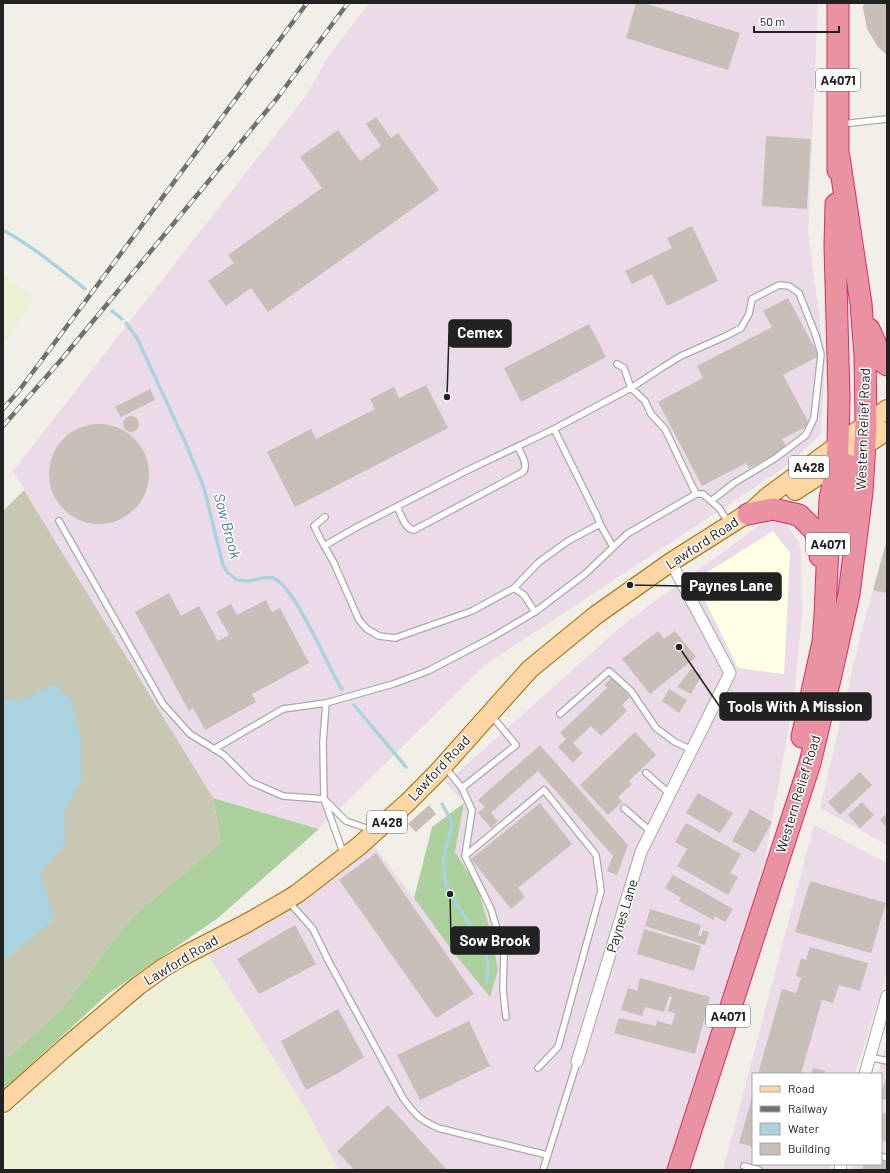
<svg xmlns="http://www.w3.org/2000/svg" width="890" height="1173" font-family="Barlow,sans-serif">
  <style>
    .industrial { fill: #ebdbe8 }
    .education { fill: #ffffe5 }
    .construction { fill: #c7c7b4 }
    .farmland { fill: #eef0d5 }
    .forest { fill: #add19e }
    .water { fill: #aad3df }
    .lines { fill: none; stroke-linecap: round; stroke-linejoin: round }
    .stream { stroke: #aad3df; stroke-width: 3.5 }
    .building { fill: #c7bfb8 }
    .lane-casing { stroke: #a9a9a9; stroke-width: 8 }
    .street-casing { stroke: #a9a9a9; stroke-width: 13 }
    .primary-casing { stroke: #a06b00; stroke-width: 20 }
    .highway-casing { stroke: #dc2a67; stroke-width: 23 }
    .lane { stroke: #fff; stroke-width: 5.5 }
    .street { stroke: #fff; stroke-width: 11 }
    .primary { stroke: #fcd6a4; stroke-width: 18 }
    .highway { stroke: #e892a2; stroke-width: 21 }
    .rail-casing { stroke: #707070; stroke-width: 4.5 }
    .rail { stroke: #fff; stroke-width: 3; stroke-dasharray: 9; stroke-linecap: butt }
    .labels { text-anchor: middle; stroke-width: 3; stroke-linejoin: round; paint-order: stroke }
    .shield { fill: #fff; stroke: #646464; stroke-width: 1 }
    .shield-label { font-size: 13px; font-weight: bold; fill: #222 }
    .street-label { font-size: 14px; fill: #222; stroke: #fff }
    .water-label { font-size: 15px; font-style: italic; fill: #4a7aab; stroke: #fff }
    .leader { fill: none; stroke: #222; stroke-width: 1.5 }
    .callout-dot { fill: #222; stroke: #fff; stroke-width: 1.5 }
    .callout { fill: #222; stroke: #222; stroke-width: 1.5 }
    .callout-label { font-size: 15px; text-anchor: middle; font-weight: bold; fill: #fff }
  </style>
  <rect width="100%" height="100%" fill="#f2efe9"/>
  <path class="industrial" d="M369,3H818L808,232L825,360L821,434L787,466L485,665L319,829L213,798L13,471L305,97L328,57Z
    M768,519L785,522L798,541L801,550L802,616L793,704L764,864L675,1148L667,1170H339L303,1105L207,953L374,846L489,996L498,970L492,936L477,886L455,852L464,803L446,783L625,623Z
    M887,539V845L820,808L861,633Z
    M814,825L887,863V974L855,1074H753V1164H831L830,1170H723Z
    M887,1040V1170H852L853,1164H881V1074H878Z"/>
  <path class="education" d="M773,531L790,553L784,674L738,668L695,580Z"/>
  <path class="construction" d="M24,490L213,798L221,842L131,918L59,1012L3,1061V511Z"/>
  <path class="farmland" d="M3,272L33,299L3,345Z
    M207,953L227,987L303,1105L339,1170H3V1120L50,1076L146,996Z"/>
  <path class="forest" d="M213,798L319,829L218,918L108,994L3,1090V1061L59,1012L131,918L221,842Z
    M464,803L455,852L477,886L492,936L498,970L490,997L454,953L414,898L432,827Z"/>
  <path class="water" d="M53,684L72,701L81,741L82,778L64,812L65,844L41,872L54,919L3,962V698L21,701Z"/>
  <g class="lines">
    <path class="stream" d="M3,230C32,246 59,268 85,289
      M112,311L122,319
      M126,323L137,338L186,444L204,488L223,565L227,572L237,580C241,580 245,581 249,581C256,580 266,576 273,578C295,585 328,669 342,689
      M354,705L406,767
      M442,804L452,822L451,830L443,859L445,880L450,894L475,932L481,938L488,963L487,982"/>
  </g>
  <path class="building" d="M636,3H644L740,33L728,70L626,38Z
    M864,3H887V55L878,47L867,29L863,8Z
    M376,117L391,138L398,133L439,190L268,312L251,288L226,306L208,281L234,263L228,255L322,188L300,157L338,130L360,161L381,146L366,124Z
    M766,136L811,139L807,209L762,206Z
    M692,226L718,281L667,306L652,274L632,284L625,271L672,248L667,238Z
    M788,298L819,356L783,375L810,425L782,439L787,448L749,468L746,463L702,486L658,402L703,378L697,366L772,327L763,311Z
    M589,324L606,357L521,402L504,368Z
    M426,385L448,428L295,507L267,452L311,429L316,439L375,409L370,399L394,387L399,398Z
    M150,389L155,400L121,417L115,407Z
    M123 424a8 8 0 1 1 16 0a8 8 0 1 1-16 0Z
    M49 474a50 50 0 1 1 100 0a50 50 0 1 1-100 0Z
    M887,540V593L873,590Z
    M169,593L181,616L199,606L218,641L229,635L216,612L231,604L237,615L266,600L272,612L280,608L309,663L252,694L256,702L205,730L193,708L189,711L135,612Z
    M658,631L664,639L675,631L696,657L650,694L622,659Z
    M691,669L702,675L691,694L677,687Z
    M612,677L630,697L622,705L627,711L601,736L591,726L573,743L582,753L573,763L558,747L566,739L560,733L607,688L604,685Z
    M669,689L687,700L679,713L662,701Z
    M635,732L656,755L629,781L632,784L618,797L622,802L608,815L580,785Z
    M540,745L628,845L617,875L607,871L613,856L538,771L491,813L498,821L491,828L478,813L485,807L478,800Z
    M860,772L872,785L840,815L828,802Z
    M698,793L733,813L720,833L686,813Z
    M862,802L874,815L860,828L848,815Z
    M540,803L572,844L518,888L525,897L511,909L471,859Z
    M429,805L436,814L416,832L408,824Z
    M750,809L772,822L755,853L732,841Z
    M887,813V828L880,820Z
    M686,823L741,854L730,873L738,877L728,895L677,866L687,849L675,842Z
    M376,853L474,994L436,1018L339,880Z
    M673,875L733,909L725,922L715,916L713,920L679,901L681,898L665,888Z
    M810,881L886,903L871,953L795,932Z
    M650,909L701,925L698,936H701L703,930L709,932L705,945L645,926Z
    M295,925L316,964L259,994L237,959Z
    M644,929L701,946L694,971L637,954Z
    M810,947L868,963L860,991L839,985L833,1003L822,1000L801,1074H758L782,989L796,993L801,978L796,976L801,958L806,960Z
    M640,978L710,997L695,1054L614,1033L619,1018L656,1026L657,1021L672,1025L675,1013L668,1011L672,997L669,996L664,1012L645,1007L642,1016L621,1010L628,988L637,991Z
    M338,1009L364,1057L338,1073L306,1090L281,1041Z
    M469,1021L490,1066L420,1100L397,1055Z
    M813,1068L825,1071L824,1074H811Z
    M887,1075V1100L881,1099V1093Z
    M753,1094V1147L739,1143Z
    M388,1105L447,1170H354L337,1151Z
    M883,1113L887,1114V1142L881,1140V1118Z
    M881,1161L887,1162V1170H862L864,1164H881Z"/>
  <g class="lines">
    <defs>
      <path id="lane" d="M842,124L887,119
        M617,364L624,368L631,388L645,401L651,414L665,429L696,494
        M554,429L597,516L600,524L613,547
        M397,507C401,514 405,530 414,530L523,472C529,465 521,454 518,447
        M325,517L314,526L321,540L334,563L359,620L367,629L379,636L395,638L472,611L514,588L524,595L535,612
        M59,521L163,704L190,734L224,755L251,782L283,796L324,799L346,821L372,830
        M324,546L357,527L466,471L554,429L631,388L663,367L681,356L726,336L741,328L749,314L752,299L779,285L789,286L799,293L816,336L821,354L814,418L806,435L774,459L734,483L711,501
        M514,588L539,562L568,541L600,524
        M560,714L609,671L631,691L656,728L675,742L692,750
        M214,749L283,709L326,703
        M445,767L462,788L472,810L465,856L491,909L504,953L503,990L506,1017
        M646,773L670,794
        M462,788L516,745L491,715
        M624,808L651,832
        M344,855L324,799L323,742L326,703L393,684L428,671L491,638L535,612L585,574L627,534L696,494H703L719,508L729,523
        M465,856L544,790L596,855L601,891L558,1047L538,1068
        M289,902L313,929L328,960L403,1098C415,1115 419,1119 438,1128L547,1155
        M870,1057L887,1061
        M881,1156L887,1158
        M744,1166L759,1170
        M543,1170L577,1062"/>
      <path id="street" d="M577,1062L641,852L730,673L671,562
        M865,1074L887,996
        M840,1170L841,1164"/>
      <path id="primary" d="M795,491L887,431
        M3,1103L66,1047L138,986L163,968L185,955L247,923L287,900L298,893L359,846L407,803L437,773L530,669L596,615L671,562L753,510L767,497L887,409"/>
      <path id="highway" d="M838,3V170
        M869,329L884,363L887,365
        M748,514L773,509L799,515L814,530L821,548L820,556
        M842,534L848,465
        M802,737L823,642L825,615L830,499L837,464L838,446L839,396L835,246L836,204
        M678,1170L810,763L831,675L849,594L862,492L866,425L865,355L861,304L839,157"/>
    </defs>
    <use href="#lane" class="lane-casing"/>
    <use href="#street" class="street-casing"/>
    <use href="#primary" class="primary-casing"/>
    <use href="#highway" class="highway-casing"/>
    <use href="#lane" class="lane"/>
    <use href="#street" class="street"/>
    <use href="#primary" class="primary"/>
    <use href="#highway" class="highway"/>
    <defs>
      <path id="rail" d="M3,409L18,392L307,3
        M3,426L61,360L278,97L348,3"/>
    </defs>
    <use href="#rail" class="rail-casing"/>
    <use href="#rail" class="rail"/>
  </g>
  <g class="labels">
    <g class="shield">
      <rect x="816" y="69" width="44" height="22" rx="3"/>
      <rect x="789" y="456" width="40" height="22" rx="3"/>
      <rect x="806" y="533" width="44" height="22" rx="3"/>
      <rect x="367" y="811" width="40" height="22" rx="3"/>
      <rect x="706" y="1005" width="44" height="22" rx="3"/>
    </g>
    <g class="shield-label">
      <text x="838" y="85">A4071</text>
      <text x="809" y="472">A428</text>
      <text x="828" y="549">A4071</text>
      <text x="387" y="827">A428</text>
      <text x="728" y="1021">A4071</text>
    </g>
    <g class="street-label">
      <text transform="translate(863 429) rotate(-88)" y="5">Western Relief Road</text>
      <text transform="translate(702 543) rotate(-33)" y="5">Lawford Road</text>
      <text transform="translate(439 768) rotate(-47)" y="5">Lawford Road</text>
      <text transform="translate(798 794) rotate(-73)" y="5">Western Relief Road</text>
      <text transform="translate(622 916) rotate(-73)" y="5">Paynes Lane</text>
      <text transform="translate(181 960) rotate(-31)" y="5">Lawford Road</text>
    </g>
    <g class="water-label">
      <text transform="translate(227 526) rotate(75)" y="5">Sow Brook</text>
    </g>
  </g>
  <path class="leader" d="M447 397L449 333M630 585L682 586M679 647L720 707M450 894L451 940"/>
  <g class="callout-dot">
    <circle cx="447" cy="397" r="4"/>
    <circle cx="630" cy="585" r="4"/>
    <circle cx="679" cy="647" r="4"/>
    <circle cx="450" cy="894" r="4"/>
  </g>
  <g class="callout">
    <rect x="449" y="320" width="62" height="27" rx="4"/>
    <rect x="682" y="573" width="99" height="27" rx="4"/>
    <rect x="720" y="693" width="151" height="27" rx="4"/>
    <rect x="451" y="927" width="88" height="27" rx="4"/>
  </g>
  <g class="callout-label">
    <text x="480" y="338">Cemex</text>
    <text x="731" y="591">Paynes Lane</text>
    <text x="795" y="712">Tools With A Mission</text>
    <text x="495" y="946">Sow Brook</text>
  </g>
  <rect width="890" height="1173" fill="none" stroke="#222222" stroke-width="8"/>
  <rect x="752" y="1073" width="130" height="92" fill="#ffffff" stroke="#a7a7a7"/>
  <rect x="760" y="1086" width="20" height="6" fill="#fcd6a4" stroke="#a7a7a7"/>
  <text x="788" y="1093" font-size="12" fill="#222222">Road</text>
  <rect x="760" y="1106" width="20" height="6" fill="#707070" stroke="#a7a7a7"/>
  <text x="788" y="1113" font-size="12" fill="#222222">Railway</text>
  <rect x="760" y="1123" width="20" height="12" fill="#aad3df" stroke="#a7a7a7"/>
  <text x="788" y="1133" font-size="12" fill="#222222">Water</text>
  <rect x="760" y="1143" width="20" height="12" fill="#c7bfb8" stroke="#a7a7a7"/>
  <text x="788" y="1153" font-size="12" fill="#222222">Building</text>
  <path d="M754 26v6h85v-6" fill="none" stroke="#222222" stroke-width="2"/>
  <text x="760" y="26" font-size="12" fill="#222222" stroke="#ffffff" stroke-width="3" paint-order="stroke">50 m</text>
</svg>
